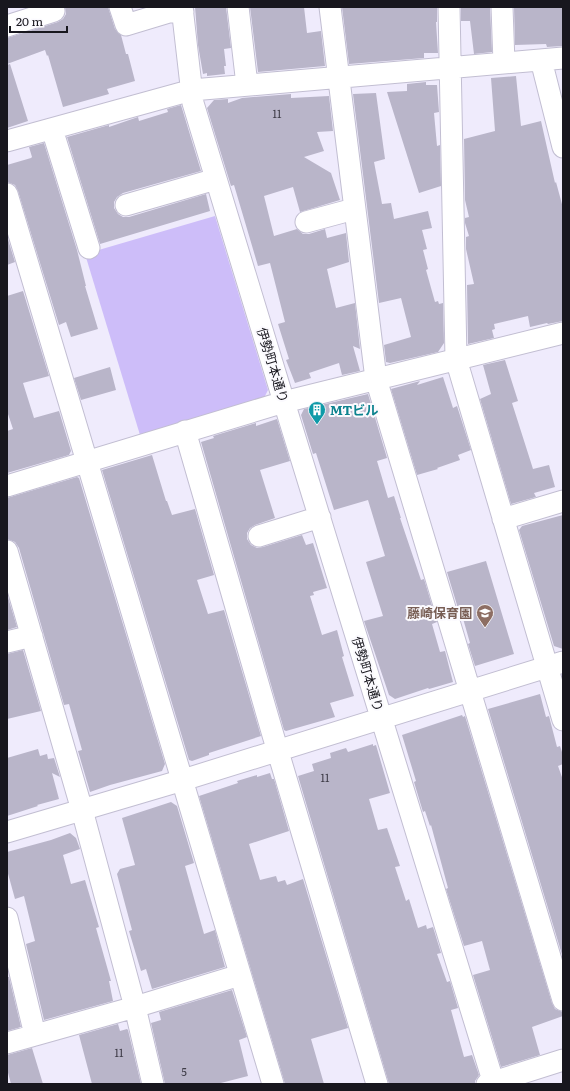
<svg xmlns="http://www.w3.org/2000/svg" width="570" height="1091" font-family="Literata,'Noto Sans JP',serif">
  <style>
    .green { fill: #cdbdf9 }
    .building { fill: #b9b5c9 }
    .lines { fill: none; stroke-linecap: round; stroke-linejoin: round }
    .minor-casing { stroke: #c2bed2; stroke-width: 23 }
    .minor { stroke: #fff; stroke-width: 21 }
    .labels { text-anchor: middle; stroke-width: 4; stroke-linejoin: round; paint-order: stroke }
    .number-label { font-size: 11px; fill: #403e49 }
    .street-label { font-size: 13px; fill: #18171e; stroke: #fbfafe }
    .culture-label { font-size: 13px; font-weight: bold; fill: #0d838f; stroke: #fbfafe; text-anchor: start }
    .education-label { font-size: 13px; font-weight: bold; fill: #785e54; stroke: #fbfafe; text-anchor: end }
  </style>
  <rect width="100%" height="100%" fill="#efebfc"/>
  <path class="green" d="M215,216L268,390L264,398L140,435L85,254Z"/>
  <path class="building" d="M65,7H108L115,29L121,35L126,54H128L135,81L107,89L109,94L63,107L48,55L47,56L45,50L7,64V38L58,22L63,19L66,14Z
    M195,7H226L231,48L224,49L226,66H224L225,74L207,76V73L203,74L198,45Z
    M250,7H304L307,33L321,31L325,66L258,72Z
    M342,7H437V22H436L438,53H424V58L349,64Z
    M461,7H490L492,52L474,54L470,21H461Z
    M514,7H563V46L547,47L546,44L515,45Z
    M10,64L28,121L7,128V65Z
    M516,76L521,126L541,121L555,183L556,182L563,208V321L548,324L547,323L530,327L528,316L494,324L495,329L492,330L494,338L468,344L467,285L474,284L466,249V237L469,236L465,223V218L469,217L465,200L464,139L495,131L491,78Z
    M426,82V85H437L439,112L434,113L437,146L440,145L441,186L419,193L387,92L407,91V84Z
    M376,93L385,159L374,162L382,204L391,203L394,219L428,211L432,228L422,230L427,249L423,250L428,269L426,270L435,302L438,301L439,304L443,303L444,343L438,352L390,363L386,362L384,345L411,337L401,298L379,303L353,94Z
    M291,94V98L329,96L333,131L317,132L324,151L304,157L331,173L340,200L300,212L293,187L264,196L274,236L297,229L303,234H309L325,229L327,238L346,233L349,262L327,269L336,308L355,303L360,349L353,346L360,371L342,375L339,363L309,373L311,378L295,383L286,360L289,359L278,324L285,322L270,263L258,266L234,185L231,186L207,108L214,100L228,99V103L242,98Z
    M181,105L201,171L123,193L117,197L114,202V208L118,214L123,217H129L206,194L210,211L100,244L67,137L109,125V127L138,117L139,121L168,112L167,109Z
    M44,143L77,250L86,286H85L98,329L71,337L66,322L59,325L18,191L15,185L7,182V165L31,158L32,157L29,147Z
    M7,236L15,262L7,265Z
    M23,291L49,376L23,383L34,418L59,411L71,451L69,455L7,473V431L13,429L7,411V296Z
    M505,360L518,401L512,403L533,469L549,465L555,487L534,493L536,497L511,504L480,399L491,394L483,365Z
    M110,367L116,390L81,400L74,378Z
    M443,377L453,408L457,406L471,450L458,455L460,460L437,468L438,469L417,475L391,389L420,381L417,385Z
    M368,394L387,458L377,461L388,498L394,496L401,518H400L421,580L424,579L437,622L432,624L440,652L445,651L453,682L429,689L428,688L395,699L389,695L364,621L383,616L366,562L385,556L368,500L334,510L316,453L313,454L301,415L304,409Z
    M277,419L290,461L260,470L275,518L255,525L250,528L247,533V539L251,545L257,548L263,547L302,535L306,545L313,543L327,588L313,592L314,595L310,596L322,635L337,630L344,656L342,657L354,696L330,703L335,717L286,731L284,730L201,442L214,438L213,436L256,423V426Z
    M152,455L166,501H167L172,515L195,509L214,575L197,580L208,614L224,610L261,736L209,753V755L192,761L189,760L102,470Z
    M77,477L79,478L165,764L162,771L110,785L90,792L78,751L82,750L69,704L64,705L19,548L15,542L7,539V498Z
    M563,515V649L554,646L519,530L522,526Z
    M486,561L514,654L475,666L468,644L470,643L462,615H460L447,572Z
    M7,594L17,627L7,630Z
    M23,650L41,711L7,719V654Z
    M540,694L546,717L549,716L557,747L560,746L563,755V764L558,766L563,780V958L488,709Z
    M462,715L463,717L465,716L552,1003L555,1009L563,1012V1016L532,1027L540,1055L501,1067L473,975L490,970L482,941L464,946L446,889L448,888L431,825L430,826L425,811L423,812L414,782L416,781L402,735Z
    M373,744V746L376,745L390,793L369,799L378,830L387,828L400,866L395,867L406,901L409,899L418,928L426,925L427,929L433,927L441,953L437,954L447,982L450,981L458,1008L451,1010L464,1057L472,1055L479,1075L475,1081V1084H389L298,776L314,771L312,764L331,758L330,753L346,748L348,752Z
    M38,749L40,756L47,754L48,759L54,758L60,777L52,773L59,799L37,805L38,806L7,816V758Z
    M270,773L272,779H274L289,831L249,844L260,880L276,876L278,882L285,880L287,885L303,879L348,1028L311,1039L324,1084H285L199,796L238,783L237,781L257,775V777Z
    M171,802L177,806L194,863L185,866L204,934L215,930L225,967L152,989L146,969L141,971L129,931L132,930L117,874L120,869L135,865L122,818Z
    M70,833L76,838L80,849L63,855L71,884L85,880L99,927L96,928L111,981H109L113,1001L44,1020L26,944L35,941L24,896L15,899L7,870V852L51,840Z
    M7,977H9L21,1027L7,1031Z
    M232,990L247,1037L239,1040L248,1076L217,1084H165L151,1023L161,1020L159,1012Z
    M118,1024L120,1031L127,1029L128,1030L141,1084H92L79,1035Z
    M32,1048L43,1084H11L7,1069V1055Z"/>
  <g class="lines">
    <defs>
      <path id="minor" d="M120,7L126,25L169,12H183
        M182,7L193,103L284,402L494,1084
        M238,7L247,85
        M330,7L376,379L563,1000
        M449,7L456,359L563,720
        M502,7L504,63
        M7,26L54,11
        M541,60L563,147
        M52,129L89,248
        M7,141L192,90L563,58
        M7,194L273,1084
        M126,205L216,179
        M306,222L354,209
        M185,431L273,735L377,1084
        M7,486L284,402L563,333
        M503,519L563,501
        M259,536L320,517
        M7,551L82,810L135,1007L153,1084
        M7,642L32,636
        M7,832L183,780L563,662
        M7,918L35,1035
        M7,1043L135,1007L240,975
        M487,1084L563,1060"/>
    </defs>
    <use href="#minor" class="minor-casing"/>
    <use href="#minor" class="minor"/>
  </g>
  <defs>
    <symbol id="building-pin" viewBox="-11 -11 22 30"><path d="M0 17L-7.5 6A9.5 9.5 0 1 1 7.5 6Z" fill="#0f9aa8" stroke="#fbfafe"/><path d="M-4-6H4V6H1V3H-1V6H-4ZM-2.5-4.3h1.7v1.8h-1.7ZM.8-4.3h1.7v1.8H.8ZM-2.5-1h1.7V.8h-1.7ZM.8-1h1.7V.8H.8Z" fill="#fff"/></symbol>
    <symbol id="school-pin" viewBox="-11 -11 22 30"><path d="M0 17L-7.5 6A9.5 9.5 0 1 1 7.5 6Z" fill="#8d6e63" stroke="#fbfafe"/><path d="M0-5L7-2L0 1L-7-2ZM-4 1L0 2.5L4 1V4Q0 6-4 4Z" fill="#fff"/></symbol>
  </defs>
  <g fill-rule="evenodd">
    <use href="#building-pin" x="307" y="400" width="20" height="27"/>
    <use href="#school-pin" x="475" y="603" width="20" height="27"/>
  </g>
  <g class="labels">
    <g class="number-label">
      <text x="277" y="118">11</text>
      <text x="325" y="782">11</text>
      <text x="119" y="1057">11</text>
      <text x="184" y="1076">5</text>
    </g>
    <g class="street-label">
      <text transform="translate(273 365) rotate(73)" y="5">伊勢町本通り</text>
      <text transform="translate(368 674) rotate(73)" y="5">伊勢町本通り</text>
    </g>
    <g class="culture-label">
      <text x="330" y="415">MTビル</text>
    </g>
    <g class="education-label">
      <text x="472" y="618">藤崎保育園</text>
    </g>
  </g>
  <rect width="570" height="1091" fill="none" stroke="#18171e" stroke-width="16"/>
  <path d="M10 26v6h57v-6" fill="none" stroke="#18171e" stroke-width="2"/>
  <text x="16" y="26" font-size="12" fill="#18171e" stroke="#fbfafe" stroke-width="3" paint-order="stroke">20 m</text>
</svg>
